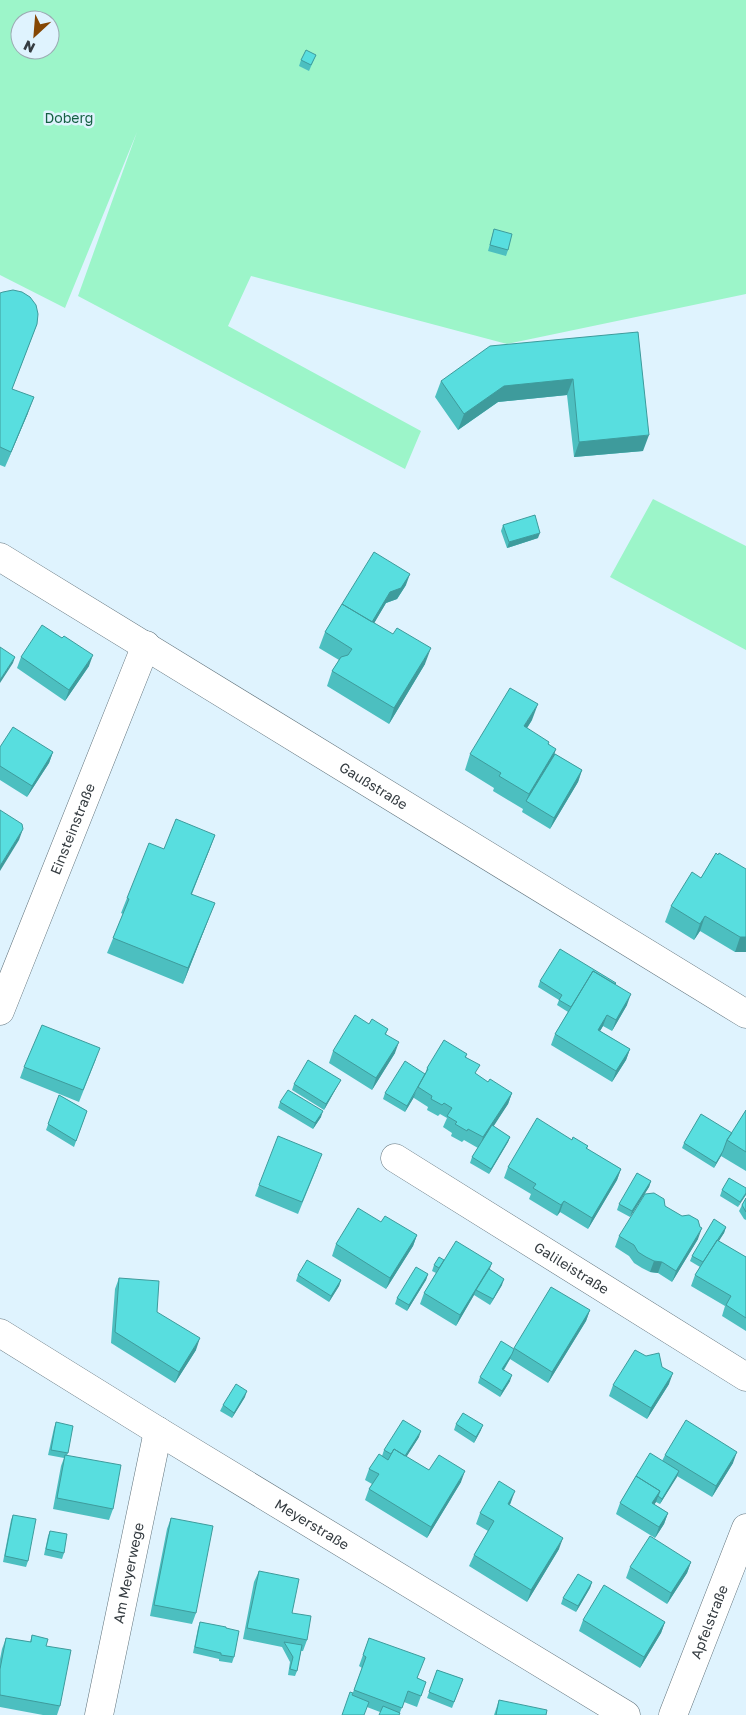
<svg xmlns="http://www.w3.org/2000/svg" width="746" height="1715" font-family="'Golos Text',sans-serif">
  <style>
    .green { fill: #9cf5c9; fill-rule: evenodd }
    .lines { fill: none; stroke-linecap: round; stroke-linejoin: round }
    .minor-casing { stroke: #61737c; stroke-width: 29 }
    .minor { stroke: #fff; stroke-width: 28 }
    .wall { fill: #4cbfc0 }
    .shaded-wall { fill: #3e9b9c }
    .building { fill: #58dedf; stroke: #3e9b9c }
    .labels { text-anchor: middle; stroke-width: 5; stroke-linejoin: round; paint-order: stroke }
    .park-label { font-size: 14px; fill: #156043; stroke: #dff3fe }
    .street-label { font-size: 14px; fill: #353c41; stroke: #dff3fe }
  </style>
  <rect width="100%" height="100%" fill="#dff3fe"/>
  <path class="green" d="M0,0H746V294L507,344L251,276L228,326L421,431L405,469L78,296L137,132L65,308L0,275ZM20,20H50V50H20Z
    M653,499L746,546V650L610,577Z"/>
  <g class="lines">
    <defs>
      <g id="minor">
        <path id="s1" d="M0,557L746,1014"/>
        <path id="s2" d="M0,1011L146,645"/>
        <path id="s3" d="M395,1158L746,1377"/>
        <path id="s4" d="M0,1333L158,1431L626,1715"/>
        <path id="s5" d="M99,1715L158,1431"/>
        <path id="s6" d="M673,1715L746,1528"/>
      </g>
    </defs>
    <use href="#minor" class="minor-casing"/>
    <use href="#minor" class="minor"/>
  </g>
  <path class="wall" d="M316,55L309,71L299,66L301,60Z
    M494,229L508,250L506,256L488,251Z
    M0,293L37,324L12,389L28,413L5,467L0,465Z
    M638,332L643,451L574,457L567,395L498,402L458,430L435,397L441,381Z
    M503,525L538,538L507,548L501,531Z
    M406,585L397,599L386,603L374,623L425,664L389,724L327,686L332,671L339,660L319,648L325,632L342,604Z
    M21,657L89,666L65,701L17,668Z
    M532,720L527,728L549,744L555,754L582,770L578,782L550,829L522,812L523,809L493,791L494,788L465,770L470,754Z
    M0,747L53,752L49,763L27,797L0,780Z
    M215,835L192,894L209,918L183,984L107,953L123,914L121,913L127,898L164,849Z
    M716,853L746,952H735L700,931L694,940L665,922L671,906L701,878Z
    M540,981L615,985L627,1005L612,1031L603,1026L600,1031L630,1049L626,1060L612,1082L551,1045L555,1034L568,1012L557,1005L559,1000L538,987Z
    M369,1024L388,1029L386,1034L395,1053L372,1090L329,1063L333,1051Z
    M467,1054L466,1057L476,1074L488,1082L512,1093L508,1104L493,1126L510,1137L508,1142L489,1174L470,1163L472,1157L478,1148L464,1140L462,1142L451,1136L452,1133L443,1127L447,1118L440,1114L438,1116L427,1110L428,1107L414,1098V1097L405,1112L383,1099L385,1093L425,1074L427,1068Z
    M96,1059L79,1102L20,1078L24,1067Z
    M341,1080L338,1085L324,1110L292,1090L294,1084Z
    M59,1095L87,1111L74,1147L46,1130Z
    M280,1102L321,1117L313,1129L278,1108Z
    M746,1110V1171L721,1156L714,1168L682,1148L684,1143L732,1133Z
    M572,1140L588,1146L587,1149L621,1169L617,1180L588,1229L560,1212L557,1216L529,1199L531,1194L504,1178L508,1167Z
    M318,1165L298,1214L255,1196L259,1185Z
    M651,1181L649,1187L630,1217L617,1210L619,1204Z
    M746,1188L738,1207L720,1196L722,1190Z
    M746,1198V1220L744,1219L739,1211L742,1205Z
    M665,1206L698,1239L672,1282L658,1273L650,1272L642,1268L634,1263L629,1256L615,1247L619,1236Z
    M381,1222L417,1235L413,1246L386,1289L332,1256L336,1244Z
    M726,1227L724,1233L718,1241L746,1257V1331L722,1316L725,1306L691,1286L695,1275L700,1267L690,1261L692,1256Z
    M444,1260L489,1270L502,1285L490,1305L474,1295L456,1326L420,1304L424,1293L436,1273L432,1271L434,1265Z
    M428,1274L426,1280L407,1311L395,1304L397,1298Z
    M298,1275L341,1280L339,1286L329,1302L296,1281Z
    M119,1278L157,1312L196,1350L175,1383L111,1343L115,1289Z
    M590,1310L586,1321L548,1383L510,1359L504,1370L510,1381L500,1397L478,1383L480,1377L514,1349Z
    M662,1367L669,1384L647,1419L609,1396L613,1385Z
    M245,1397L232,1418L220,1411L223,1405Z
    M56,1422L68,1453L67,1455L113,1509L109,1520L53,1509L61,1466L64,1458L48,1455L54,1428Z
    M456,1424L481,1430L474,1443L454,1430Z
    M419,1437L406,1457L429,1470L461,1482L427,1538L365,1500L369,1489L372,1484L365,1480L369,1469L382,1456L384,1450Z
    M665,1455L733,1463L712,1497L677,1476L660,1504L656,1502L654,1504L668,1513L664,1524L655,1538L616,1514L620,1503L636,1476L662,1461Z
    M511,1502L510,1505L559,1549L527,1602L469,1566L474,1555L488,1531L476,1524L480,1513Z
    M13,1515L28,1561L26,1567L3,1562L11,1520Z
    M171,1518L196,1613L192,1624L150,1616L167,1529Z
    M50,1531L64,1553L62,1559L44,1555L48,1536Z
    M691,1562L687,1573L667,1604L626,1578L630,1567Z
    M259,1571L292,1613L307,1640L303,1651H301L297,1671L295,1676L288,1675L290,1662L282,1647L243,1639L254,1582Z
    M592,1582L590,1588L576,1612L561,1604L563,1598Z
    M583,1620L665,1622L661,1633L640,1668L579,1631Z
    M200,1622L226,1628L234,1657L232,1663L219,1661V1659L193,1653L198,1628Z
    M32,1635L46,1646L60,1706L57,1715H43L0,1707V1659L2,1649L6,1638L30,1642Z
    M369,1638L418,1678L426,1682L417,1707L404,1702L399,1715L380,1712L367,1707L352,1695L362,1668L359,1666Z
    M437,1670L463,1679L452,1708L427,1698Z
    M499,1700L546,1715H494Z"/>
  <path class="shaded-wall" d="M573,379L567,395L498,402L458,430L464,414L504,386Z
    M34,397L28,413L5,467L11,452Z
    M649,435L643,451L574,457L579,442Z
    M540,533L538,538L507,548L509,542Z
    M410,574L406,585L397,599L386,603L366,637L370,626L390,592Z
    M431,648L425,664L389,724L394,708Z
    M93,655L89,666L65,701L69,690Z
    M15,657L13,663L0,683V680Z
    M538,704L532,720L518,742L524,726Z
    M556,749L551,765L526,801L529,794Z
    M53,752L49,763L27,797L32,786Z
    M582,770L578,782L550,829L554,818Z
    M23,829L19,840L0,871V866Z
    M215,835L209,851L185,909L191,894Z
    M215,903L209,918L183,984L188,968Z
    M705,916L700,931L694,940L700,924Z
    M740,937H746V952H735Z
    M631,994L627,1005L612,1031L616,1020Z
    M607,1015L603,1026L594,1041L598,1030Z
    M399,1042L395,1053L372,1090L376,1078Z
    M630,1049L626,1060L612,1082L616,1071Z
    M341,1080L338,1085L324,1110L326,1104Z
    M416,1092L414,1097L405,1112L407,1106Z
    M512,1093L508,1104L479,1149L483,1137Z
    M323,1111L321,1117L313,1129L315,1123Z
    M510,1137L508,1142L489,1174L491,1169Z
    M723,1151L721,1156L714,1168L716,1163Z
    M621,1169L617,1180L588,1229L592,1218Z
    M651,1181L649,1187L630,1217L632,1211Z
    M746,1193V1195L738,1207L740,1202Z
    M564,1201L560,1212L557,1216L561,1205Z
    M726,1227L724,1233L702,1268L704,1263Z
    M702,1228L698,1239L672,1282L676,1271Z
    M417,1235L413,1246L386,1289L390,1278Z
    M654,1261L662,1262L658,1273L650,1272Z
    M492,1263L488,1274L476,1290L474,1295L456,1326L460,1315Z
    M428,1274L426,1280L407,1311L409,1305Z
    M504,1279L502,1285L490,1305L493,1299Z
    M341,1280L339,1286L329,1302L331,1296Z
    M590,1310L586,1321L548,1383L552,1372Z
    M200,1338L196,1350L175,1383L179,1372Z
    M512,1354L510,1359L500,1375L502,1369Z
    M673,1373L669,1384L647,1419L651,1408Z
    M512,1375L510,1381L500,1397L502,1391Z
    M247,1391L245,1397L232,1418L234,1413Z
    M483,1425L481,1430L474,1443L476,1437Z
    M421,1431L419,1437L400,1467L402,1461Z
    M737,1452L733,1463L712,1497L716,1486Z
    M465,1471L461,1482L427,1538L431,1527Z
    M679,1471L677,1477L660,1504L662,1499Z
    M515,1491L511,1502L504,1515L508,1504Z
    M660,1491L656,1502L648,1514L652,1503Z
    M668,1513L664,1524L655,1538L659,1527Z
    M563,1538L559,1549L527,1602L531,1590Z
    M691,1562L687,1573L667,1604L671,1593Z
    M592,1582L590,1588L576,1612L578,1606Z
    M665,1622L661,1633L640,1668L644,1657Z"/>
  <path class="building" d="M306,50L316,55L311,65L301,60Z
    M494,229L512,234L508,250L490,245Z
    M13,290L22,292L30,297L36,305L38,314L37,324L12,389L34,397L11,452L0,447V293L3,292Z
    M638,332L649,435L579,442L573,379L504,386L464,414L441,381L490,346Z
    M535,515L540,533L509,542L503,525Z
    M374,552L410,574L401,588L390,592L372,622L342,604Z
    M342,604L393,634L397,628L431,648L394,708L332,671L341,657L348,655L352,649L325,632Z
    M42,625L62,638L64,636L93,655L69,690L21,657Z
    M0,647L15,657L0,680Z
    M510,688L538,704L524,726L549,742L548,744L556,749L529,794L499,776L501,773L470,754Z
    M13,727L53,752L32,786L0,766V747Z
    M555,754L582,770L554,818L526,801Z
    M0,810L22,824L23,829L0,866Z
    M176,819L215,835L191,894L215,903L188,968L113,938L129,899L127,898L149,843L164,849Z
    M716,853L718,855L719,853L746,869V937H740L705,916L700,924L671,906L692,872L701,878Z
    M560,949L616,983L615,984L593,971L571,1007L559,1000L562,995L540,981Z
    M593,971L631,994L616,1020L607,1015L598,1030L630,1049L616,1071L555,1034Z
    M355,1015L369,1024L372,1019L388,1029L385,1034L399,1042L376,1078L333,1051Z
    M42,1025L100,1048L83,1090L24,1067Z
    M444,1040L467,1054L465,1057L480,1065L475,1073L488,1082L490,1079L512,1093L483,1137L468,1129L467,1131L455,1124L457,1122L447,1116L452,1108L444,1103L442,1105L431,1099L432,1096L418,1087L428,1069L427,1068Z
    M308,1060L341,1080L326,1104L294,1084Z
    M405,1061L425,1074L407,1106L385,1093Z
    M288,1090L323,1111L315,1123L280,1102Z
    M59,1095L87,1111L76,1141L48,1124Z
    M746,1110V1152L727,1140Z
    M701,1114L732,1133L727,1140L723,1151L716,1163L684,1143Z
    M537,1118L572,1140L573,1137L588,1146L586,1148L621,1169L592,1218L564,1201L561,1205L533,1188L536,1184L508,1167Z
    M492,1125L510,1137L491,1169L472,1157Z
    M278,1136L322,1154L302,1202L259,1185Z
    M637,1173L651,1181L632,1211L619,1204Z
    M729,1178L746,1188V1193L740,1202L722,1190Z
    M654,1193L664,1199L665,1206L682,1216L689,1215L698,1220L700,1227L702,1228L676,1271L662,1262L654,1261L646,1257L638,1252L634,1245L619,1236L645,1194Z
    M746,1198V1212L742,1205Z
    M358,1208L381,1222L385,1216L417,1235L390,1278L336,1244Z
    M714,1219L726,1227L703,1262L692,1256Z
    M717,1240L746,1257V1318L726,1305L731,1296L695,1275Z
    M456,1241L492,1263L460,1315L424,1293Z
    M439,1257L444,1260L439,1268L434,1265Z
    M307,1260L341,1280L331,1296L298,1275Z
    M416,1267L428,1274L409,1305L397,1298Z
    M489,1269L504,1279L493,1299L476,1290Z
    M119,1278L159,1281L157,1312L200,1338L179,1372L115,1332Z
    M551,1287L590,1310L552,1372L514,1348Z
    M501,1341L514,1349L512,1354L502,1369L512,1375L502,1391L480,1377Z
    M635,1350L646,1356L659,1353L662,1367L673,1373L651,1408L613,1385Z
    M236,1384L247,1391L234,1413L223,1405Z
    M463,1413L483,1425L476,1437L456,1424Z
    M403,1420L421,1431L405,1456L394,1449L391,1454L384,1450Z
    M686,1420L737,1452L716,1486L665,1455Z
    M56,1422L73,1426L68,1453L51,1450Z
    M394,1449L429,1470L439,1455L465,1471L431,1527L369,1489L379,1474L369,1469L379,1454L388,1460Z
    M650,1453L679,1471L662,1499L658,1496L660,1491L636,1476Z
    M65,1455L121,1465L113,1509L57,1498Z
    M636,1476L660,1491L652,1503L668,1513L659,1527L620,1503Z
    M499,1481L515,1491L508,1504L563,1538L531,1590L474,1555L494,1521L480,1513Z
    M13,1515L36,1519L28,1561L5,1556Z
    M171,1518L213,1526L196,1613L154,1605Z
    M50,1531L67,1534L64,1553L46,1549Z
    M650,1536L691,1562L671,1593L630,1567Z
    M259,1571L299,1579L292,1613L311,1616L307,1640L247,1628Z
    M578,1574L592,1582L578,1606L563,1598Z
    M604,1585L665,1622L644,1657L583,1620Z
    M200,1622L226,1627V1628L239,1631L234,1657L221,1655V1653L195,1647Z
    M32,1635L48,1639L46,1646L71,1650L60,1706L0,1695V1669L6,1638L31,1642Z
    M369,1638L425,1658L417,1678L426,1682L421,1696L408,1691L402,1708L354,1690L366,1657L363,1655Z
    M284,1642L302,1645L297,1671L290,1669L293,1657Z
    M437,1670L463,1679L454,1702L429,1692Z
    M350,1692L353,1693L352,1695L369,1702L364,1715H342Z
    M499,1700L547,1710L546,1715H496Z
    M383,1706L400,1713L399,1715H379Z"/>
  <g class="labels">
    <g class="park-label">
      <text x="69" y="123">Doberg</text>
    </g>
    <g class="street-label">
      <text dy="5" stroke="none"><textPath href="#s1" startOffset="438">Gaußstraße</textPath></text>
      <text dy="5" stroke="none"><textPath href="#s2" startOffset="196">Einsteinstraße</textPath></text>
      <text dy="5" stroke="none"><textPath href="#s3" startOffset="208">Galileistraße</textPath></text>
      <text dy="5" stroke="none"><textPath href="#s4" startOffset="366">Meyerstraße</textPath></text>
      <text dy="5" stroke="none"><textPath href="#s5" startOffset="145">Am Meyerwege</textPath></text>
      <text dy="5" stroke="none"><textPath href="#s6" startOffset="100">Apfelstraße</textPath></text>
    </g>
  </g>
  <g transform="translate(35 35) rotate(206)"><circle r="24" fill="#dff3fe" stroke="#9baab2"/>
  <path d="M0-4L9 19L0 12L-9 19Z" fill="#844704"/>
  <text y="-8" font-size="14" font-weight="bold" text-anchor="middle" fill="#353c41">N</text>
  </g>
</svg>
